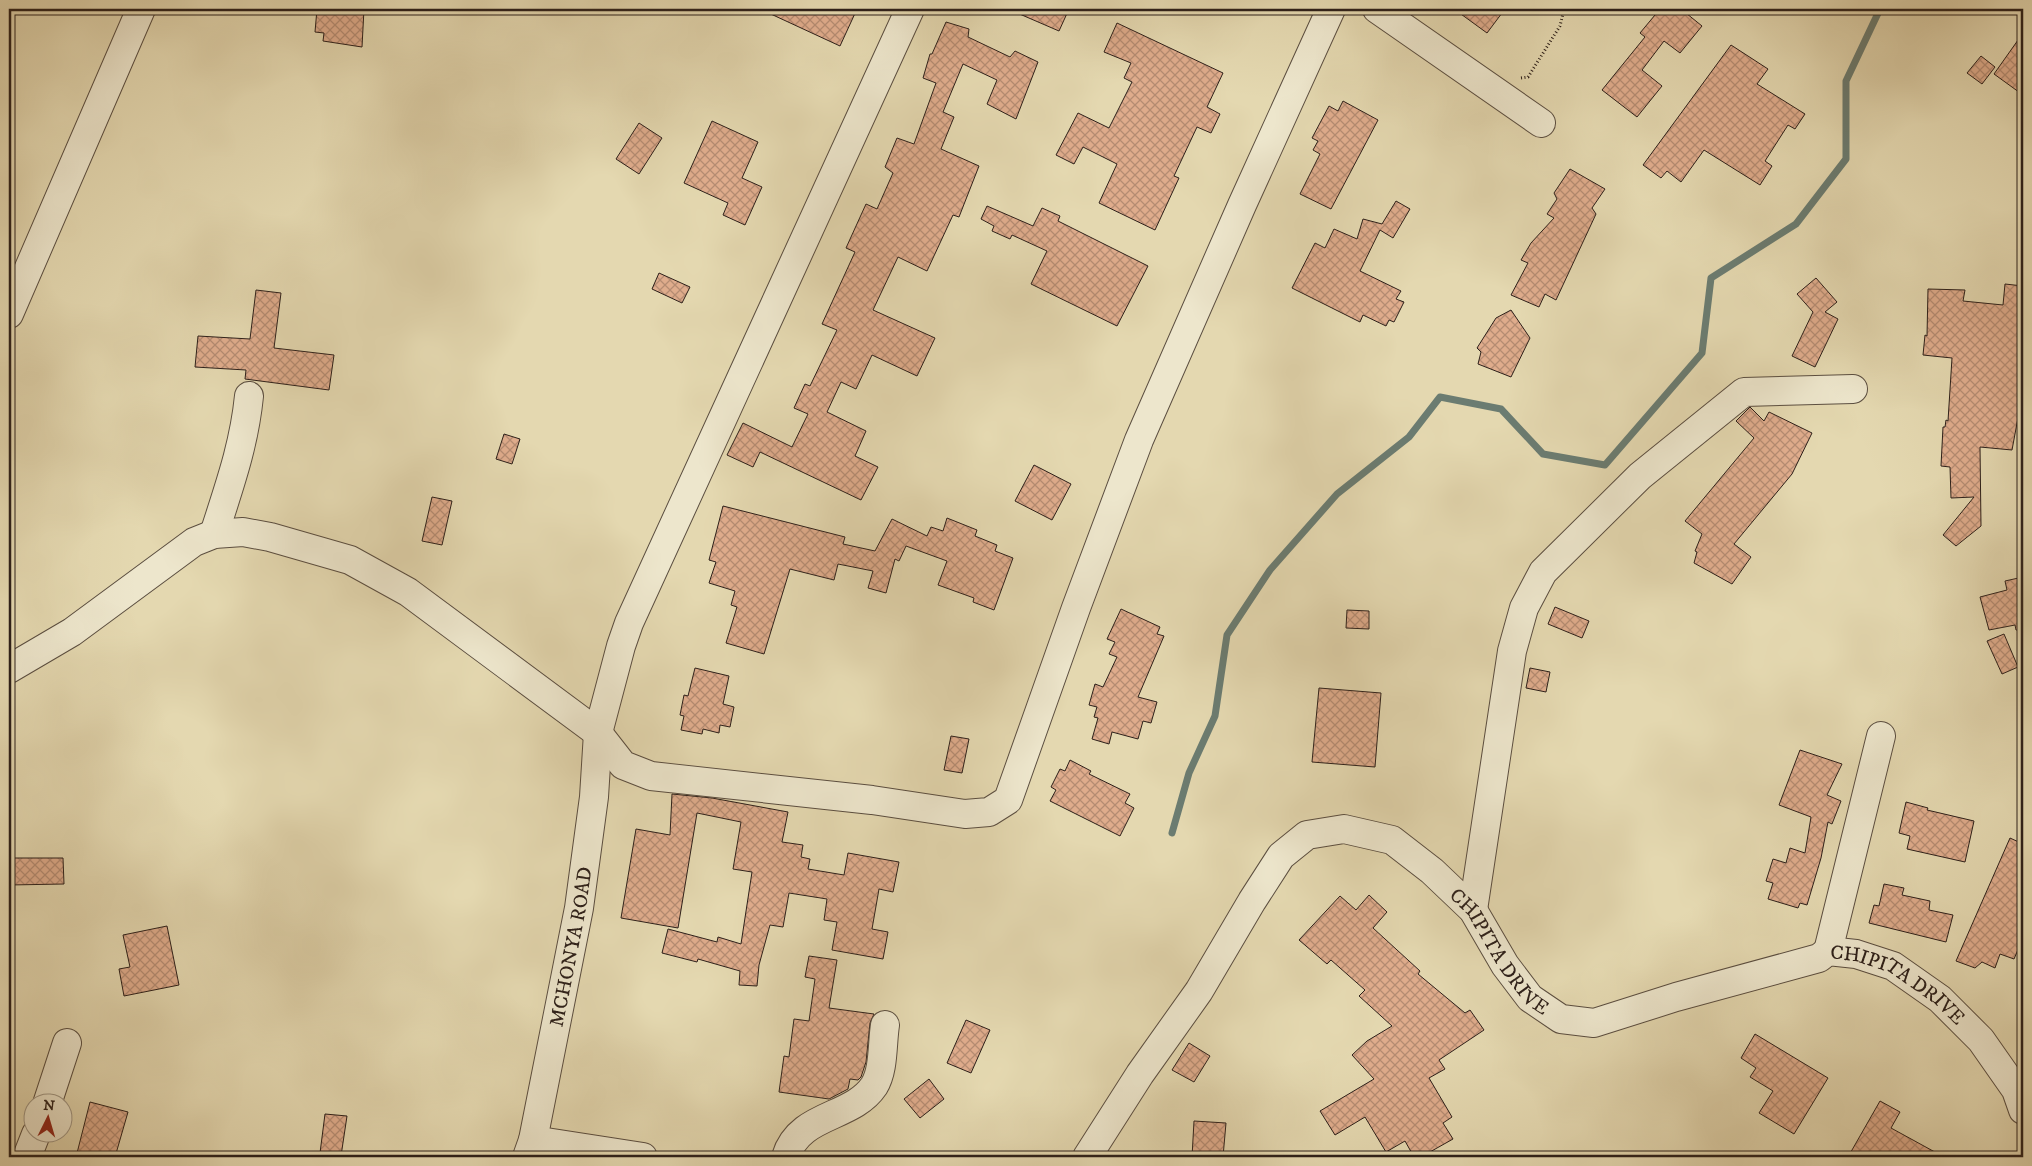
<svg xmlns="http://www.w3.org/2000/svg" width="2032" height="1166" font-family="'IM FELL DW Pica',serif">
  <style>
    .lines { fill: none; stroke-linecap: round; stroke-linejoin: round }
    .stream { stroke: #6b7c71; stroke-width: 7 }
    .building { fill: url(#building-cross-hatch); stroke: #2d201a }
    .minor-casing { stroke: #5b4e40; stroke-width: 30 }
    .path { stroke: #2d201a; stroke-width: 3; stroke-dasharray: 1 2.5; stroke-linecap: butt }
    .minor { stroke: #ede6cc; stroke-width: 28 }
    .labels { text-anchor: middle; stroke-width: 4; stroke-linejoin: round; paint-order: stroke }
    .street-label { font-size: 20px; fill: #2d201a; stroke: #ede6cc }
  </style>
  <defs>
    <pattern id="building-cross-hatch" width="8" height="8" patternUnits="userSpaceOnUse" patternTransform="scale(1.25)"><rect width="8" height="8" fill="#dfac8c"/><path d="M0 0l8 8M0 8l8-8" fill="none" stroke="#b58c72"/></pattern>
  </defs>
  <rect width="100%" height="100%" fill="#e4d8b0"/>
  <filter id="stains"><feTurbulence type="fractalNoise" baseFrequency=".004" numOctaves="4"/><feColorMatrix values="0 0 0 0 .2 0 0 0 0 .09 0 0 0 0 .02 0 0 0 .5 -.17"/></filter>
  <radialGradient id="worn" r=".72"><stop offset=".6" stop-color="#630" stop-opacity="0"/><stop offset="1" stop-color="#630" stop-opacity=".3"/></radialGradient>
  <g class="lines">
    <path class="stream" d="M1172,833L1189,773L1215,716L1227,635L1270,570L1337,494L1409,437L1440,397L1501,409L1543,454L1605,465L1702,353L1711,278L1796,224L1846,159V81L1880,9"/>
  </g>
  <path class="building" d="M317,9H364L362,47L323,41L324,33L315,32Z
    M760,9H857L840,46Z
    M1008,9H1069L1059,31Z
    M1454,9H1505L1487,33Z
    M1660,9H1681L1702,26L1680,53L1664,41L1642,70L1662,86L1637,117L1602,90L1645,37L1640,33Z
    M946,22L969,29L968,37L1010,57L1015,51L1038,62L1016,119L987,104L997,80L963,64L943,112L954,117L941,149L979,166L959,217L953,215L927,271L898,257L873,310L935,338L917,376L872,355L856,389L841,382L827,412L866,431L855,456L878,467L861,500L760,452L753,467L727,455L743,423L792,447L808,414L794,408L805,384L810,386L837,330L822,324L855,252L846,248L866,204L877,209L893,173L885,167L897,138L914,144L936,83L923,78L930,54H932Z
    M1117,23L1223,73L1207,107L1220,114L1211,133L1197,127L1174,176L1179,178L1155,230L1099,203L1117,164L1083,147L1074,164L1056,155L1078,113L1109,128L1132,82L1124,78L1131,63L1104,52Z
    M2023,33V95L1994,74Z
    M1731,45L1768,69L1757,84L1805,114L1795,129L1788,125L1765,161L1772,166L1760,185L1704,150L1681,182L1667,171L1661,178L1643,165Z
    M1981,56L1995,67L1982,84L1967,73Z
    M1343,101L1378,120L1331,209L1300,194L1320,154L1313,150L1318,141L1312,138L1329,106L1338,111Z
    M712,121L758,142L742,178L762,187L745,225L723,215L728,203L684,183Z
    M639,123L662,138L639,174L616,159Z
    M1570,169L1605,189L1592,208L1596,214L1556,300L1545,294L1539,307L1511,295L1528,263L1521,260L1531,243L1554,218L1547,214L1557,199L1554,193Z
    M1396,201L1410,209L1393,238L1380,230L1360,271L1401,291L1396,299L1404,302L1394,322L1389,320L1386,326L1363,315L1360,322L1292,288L1315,243L1325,248L1334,229L1357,239L1363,219L1382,224Z
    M987,206L1033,226L1042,208L1060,216L1058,221L1148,266L1117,326L1031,284L1047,251L1012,235L1010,239L992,231L994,226L981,219Z
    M659,273L690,287L682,303L652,289Z
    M1816,278L1837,302L1825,312L1838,319L1815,367L1792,356L1813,312L1797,294Z
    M2005,284L2023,286V391L2012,450L1980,447L1981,526L1956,546L1943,535L1974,497L1951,498L1950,467L1941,466L1943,427H1945L1946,420L1948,421L1952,358L1923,355L1925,335L1927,336L1928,289L1965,290L1963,301L2003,305Z
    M256,290L281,293L274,348L334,355L329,390L245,379L246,370L195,367L198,336L250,339Z
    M1511,310L1530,338L1511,377L1478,364L1481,352L1477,348L1496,318Z
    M1750,407L1764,421L1769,412L1812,433L1792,474L1734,544L1751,557L1732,584L1694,563L1697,552L1695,551L1702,534L1685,521L1754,438L1736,421Z
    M504,434L520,439L512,464L496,459Z
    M1034,465L1071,484L1052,520L1015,501Z
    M432,497L452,501L442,545L422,541Z
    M723,506L845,537L843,544L875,551L892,519L927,536L931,527L943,531L947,518L977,530L975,536L997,545L995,551L1013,558L994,610L973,602L974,598L938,585L947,561L906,546L899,561L895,559L886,593L868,588L873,571L838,564L834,580L790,569L764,654L726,643L737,607L731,605L735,591L709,583L716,562L709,560Z
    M2023,577V630H2016L2015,625L1989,630L1980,597L2007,590L2005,581Z
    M1555,607L1589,621L1582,638L1548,624Z
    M1121,609L1160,627L1157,634L1164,636L1138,697L1157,702L1151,723L1143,721L1138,739L1112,732L1109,744L1092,739L1098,718L1094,717L1097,707L1089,705L1095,684L1103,687L1117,657L1109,654L1115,642L1107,639Z
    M1347,610L1369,611V629L1346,628Z
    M2004,634L2018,667L2002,674L1987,641Z
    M695,668L729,676L723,704L734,707L730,727L720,725L719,733L703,729L702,734L681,730L684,716L680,715L684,695L688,696Z
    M1530,668L1550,672L1546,692L1526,688Z
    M1319,688L1381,693L1375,767L1312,762Z
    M951,736L969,739L962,773L944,770Z
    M1800,750L1842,764L1827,795L1841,801L1832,824L1828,822L1821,858L1807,905L1800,903L1798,908L1768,899L1773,883L1766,881L1773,859L1786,863L1790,848L1805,853L1811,817L1779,805Z
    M1070,760L1091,771L1089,774L1130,794L1125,803L1134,808L1120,836L1050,801L1056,790L1051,787L1060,769L1065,771Z
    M672,794L712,798L788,812L782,842L803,845L801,857L810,859L808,869L844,875L848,853L899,862L893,892L879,889L872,929L888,932L883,959L832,950L837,922L824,920L827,899L789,893L783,927L770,925L759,965L757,986L739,985L740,971L698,959L697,962L662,953L668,929L717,942L718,937L741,944L752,872L733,869L741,822L697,813L678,928L621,918L636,829L670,835Z
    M1906,802L1928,808L1927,810L1974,821L1965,862L1907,849L1910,836L1899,833Z
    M2010,838L2023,844V938L2014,959L2000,954L1995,968L1982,962L1975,968L1956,961Z
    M9,858H63L64,884L9,885Z
    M1884,884L1904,888L1902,895L1930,901L1929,910L1953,915L1946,942L1869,923L1874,905L1879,906Z
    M1369,895L1387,912L1373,928L1420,971L1418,974L1465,1013L1470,1010L1484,1030L1439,1060L1445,1069L1429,1078L1452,1117L1443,1123L1453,1139L1421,1157H1414L1405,1141L1386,1152L1365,1117L1335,1135L1320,1111L1374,1079L1352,1055L1367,1041L1392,1026L1359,996L1365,990L1331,960L1327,964L1299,940L1340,896L1356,910Z
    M167,926L179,985L124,996L119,969L130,967L123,935Z
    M809,956L837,960L829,1008L874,1014L870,1023L866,1062L861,1077L858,1080L850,1079L848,1089L829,1099L779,1092L784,1056L789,1057L794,1019L809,1021L815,979L805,977Z
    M966,1020L990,1030L971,1073L947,1063Z
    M1755,1034L1828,1078L1794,1134L1759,1113L1773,1091L1750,1077L1756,1068L1741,1058Z
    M1189,1043L1210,1056L1194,1082L1172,1070Z
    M929,1079L944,1099L920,1118L904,1099Z
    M1880,1101L1900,1112L1891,1128L1944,1157H1848Z
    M90,1102L128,1112L115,1157H76Z
    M325,1114L347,1116L341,1156L320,1153Z
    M1194,1121L1226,1123L1223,1157H1192Z"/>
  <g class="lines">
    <defs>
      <g id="minor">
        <path d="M1377,9L1541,123"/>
        <path d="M9,314L141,9"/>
        <path d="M214,534C229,487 244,446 249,396"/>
        <path d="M9,669L72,632L194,542L214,534L243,532L270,537L350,560L408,592L598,733L623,765L651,776L872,800L965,814L989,812L1008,800L1076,608L1139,440L1242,205L1331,9"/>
        <path d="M1473,910L1512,651L1524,608L1543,572L1640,476L1744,392L1853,389"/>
        <path d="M1828,951L1881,736"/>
        <path d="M47,1104L67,1043"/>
        <path d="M533,1140L643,1157"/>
        <path d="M27,1157L36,1134"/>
        <path id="s1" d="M527,1157L533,1140L579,908L594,797L598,733L621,646L629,623L910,9"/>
        <path d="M786,1157C799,1113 852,1119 874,1086C884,1070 882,1044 885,1025"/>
        <path id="s2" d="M1087,1157L1140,1074L1199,991L1252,901L1281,856L1307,835L1344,829L1392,840L1432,871L1473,910L1505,965L1530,998L1561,1019L1594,1023L1676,997L1819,958L1828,951L1856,954L1893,966L1940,999L1981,1040L2016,1090L2023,1110"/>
      </g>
    </defs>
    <use href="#minor" class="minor-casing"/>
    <path class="path" d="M1521,78L1528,77L1560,26L1564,9"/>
    <use href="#minor" class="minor"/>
  </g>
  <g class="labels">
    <g class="street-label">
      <text dy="7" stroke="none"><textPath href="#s1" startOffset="215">MCHONYA ROAD</textPath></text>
      <text dy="7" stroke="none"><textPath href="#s2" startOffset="635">CHIPITA DRIVE</textPath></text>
      <text dy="7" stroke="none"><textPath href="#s2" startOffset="1086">CHIPITA DRIVE</textPath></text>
    </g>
  </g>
  <rect width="2032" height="1166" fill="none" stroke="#e4d8b0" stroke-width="30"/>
  <rect x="10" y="10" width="2012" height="1146" fill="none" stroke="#2d201a" stroke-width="2.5"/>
  <rect x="15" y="15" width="2002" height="1136" fill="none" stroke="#2d201a"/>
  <g transform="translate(48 1118) rotate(5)"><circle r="24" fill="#ede6cc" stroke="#a09785"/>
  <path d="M0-4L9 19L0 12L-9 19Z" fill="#8f2418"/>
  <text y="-8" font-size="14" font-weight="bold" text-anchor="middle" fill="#2d201a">N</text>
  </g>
  <rect width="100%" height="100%" filter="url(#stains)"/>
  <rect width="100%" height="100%" fill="url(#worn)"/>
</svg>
